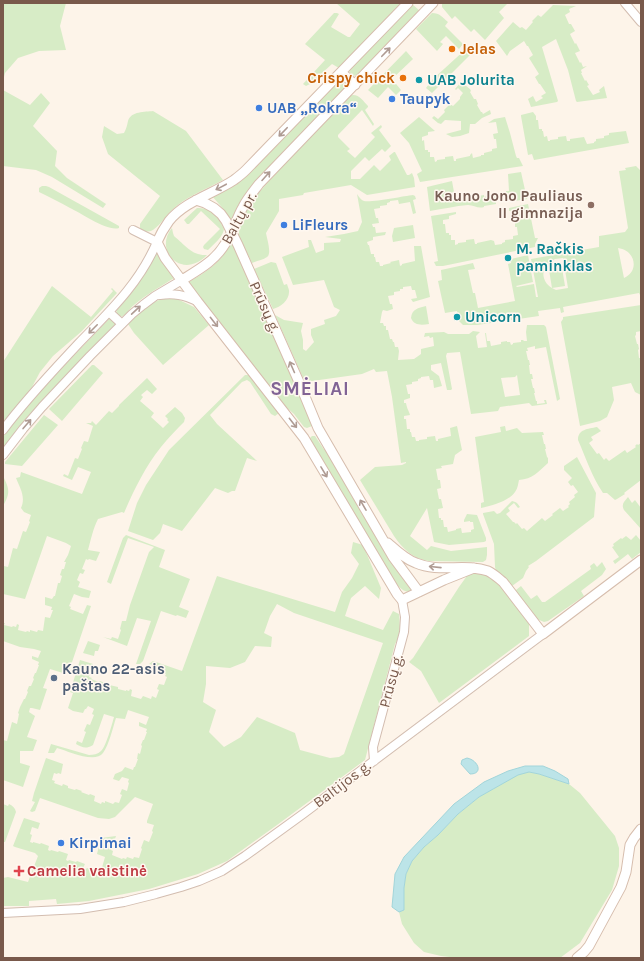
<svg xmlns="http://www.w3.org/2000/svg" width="644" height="961" font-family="Karla,sans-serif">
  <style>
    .green { fill: #d7ecc6; fill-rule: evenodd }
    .water { fill: #bce4e8; stroke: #a2d5da }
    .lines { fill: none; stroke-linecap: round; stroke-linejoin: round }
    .tertiary-casing { stroke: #d3bdb0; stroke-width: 10 }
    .secondary-casing { stroke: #d6bdad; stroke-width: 11 }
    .tertiary { stroke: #fff; stroke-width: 8 }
    .secondary { stroke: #fff; stroke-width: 9 }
    .oneway { stroke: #af9b93 }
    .food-dot { fill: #e8710a; stroke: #fff8f0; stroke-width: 1.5 }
    .culture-dot { fill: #0f9aa8; stroke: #fff8f0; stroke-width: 1.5 }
    .shop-dot { fill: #3f7fe0; stroke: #fff8f0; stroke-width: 1.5 }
    .education-dot { fill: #8d6e63; stroke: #fff8f0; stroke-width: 1.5 }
    .service-dot { fill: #5c6f8a; stroke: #fff8f0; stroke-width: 1.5 }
    .health-dot { fill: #e0444e; stroke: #fff8f0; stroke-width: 1.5 }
    .labels { text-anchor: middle; stroke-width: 3; stroke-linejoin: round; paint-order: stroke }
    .food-label { font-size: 15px; font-weight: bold; fill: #c56008; stroke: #fff8f0; text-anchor: start }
    .culture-label { font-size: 15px; font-weight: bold; fill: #0d838f; stroke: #fff8f0; text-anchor: start }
    .shop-label { font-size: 15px; font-weight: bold; fill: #366cbe; stroke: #fff8f0; text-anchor: start }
    .education-label { font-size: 15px; font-weight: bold; fill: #785e54; stroke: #fff8f0; text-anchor: end }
    .street-label { font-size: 15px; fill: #79594b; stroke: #fff8f0 }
    .service-label { font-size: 15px; font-weight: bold; fill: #4e5e75; stroke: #fff8f0; text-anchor: start }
    .health-label { font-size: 15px; font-weight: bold; fill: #be3a42; stroke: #fff8f0; text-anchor: start }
    .district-label { font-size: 19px; font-weight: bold; letter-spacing: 1px; fill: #816395; stroke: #fff8f0 }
  </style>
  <rect width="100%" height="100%" fill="#fdf4e9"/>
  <path class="green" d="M3,3H66L60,26L66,50L39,51L18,58L5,73L3,81Z
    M336,3H401L339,68L332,64L310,84L306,86L303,84L325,60L305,44L334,13H337L339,14L331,27L348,37H350L360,24Z
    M442,3H508L499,12L504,18L485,40L474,29L471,32L455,16L452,19L442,7Z
    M412,4L420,11L357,75L353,76L351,75L349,71L350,68Z
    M553,5L576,6L569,9L570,12L565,15L569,24H571L575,31L570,34L575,44L576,43L580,51L575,53L580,63L581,62L583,67L587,66L581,70L582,73H581L585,81L586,80L589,85L587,86L593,95L600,92L599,90L604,86L607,98L577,102L576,101L568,70L556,39L542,47L558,101L557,102L531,107L528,99L533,96L536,102L543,98L541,96L546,93L540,84H539L535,77L539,74L529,58L533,55L528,46H527L524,41L510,51L507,56L496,41L513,22L520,28L522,27L526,30L533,22L532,21L538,15L541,17Z
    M432,13C440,13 442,17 448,22L445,26L463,44L459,49L446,36L440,42L443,44L437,51L416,29Z
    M467,48L472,53L432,93L426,88L433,79Z
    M406,51L413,59L392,79L401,90L396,95L388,87L378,98L368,90Z
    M341,80C345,81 347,83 346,87L249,189C241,199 236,210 231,222L225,211L212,196L338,81Z
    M461,82L470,89L471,91L470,92L474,99H476L478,104L477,105L481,112H482L483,114L490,110L491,114L482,118L475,124H470L469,133L460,136L452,137L446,134L461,130V121L445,120L441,124L438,123L432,118L434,116L438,119L445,112L444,110L450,104L453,106L460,99V97L463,93L458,88L456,90L455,89Z
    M3,90L30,105L41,93L50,103L33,126L57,151L55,166L67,178L106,204L103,208L52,177L36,170L3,166Z
    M353,95C360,95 363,101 368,106V107L365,110L374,124L373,126L362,110L338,135V137L350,149L347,151L355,158L375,137L371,133L381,125L382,127L379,130L391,146L385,152L382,149L369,161L365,157L351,171V179H360L374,165L380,171L391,160L389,156L394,152H395L407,175H409L412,173L414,178L415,187L367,195L351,185L304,193L303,195L279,199V211L266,233C267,239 272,254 267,257C263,260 256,261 252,263L239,237V231L243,217L253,199L321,123L348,96Z
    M153,111L186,131L223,180C205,190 186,196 171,211C166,216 158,228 151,231C147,232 143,231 140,228V224L160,196L108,154L102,137L104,126L117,134L124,133C126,129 127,126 128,121C131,111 145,112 153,111Z
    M533,112L536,116V120H538L539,129H542V131H543L544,137L547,136L548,141H550V140L558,139V137L566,136L567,141H570V139L584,137L587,144L594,143V142L596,141V139L604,138V136L609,135V133L626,131L629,143L534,160L532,154L528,155L521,116V115Z
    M419,117L435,131L428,132V135L422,137V141L424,140L425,150H428V152H430V157H434L435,162L437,161V160L445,159V157L453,156L454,161H456V159L470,156V155L472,153L473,158L481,156V155H484V153L492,151V149L497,148L496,139H494L493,134L498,133L496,122L488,123L494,119L505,117L510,133L516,156L517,158H519L523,166L420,182L417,174L422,171L409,143L400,133Z
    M636,166L641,171V297L639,293L563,307L564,312L561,313L560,308L538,311L539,316L477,325H463L459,321L457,311L445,313L438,281L442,280L441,271V270L473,263L475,269L468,270L473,293H475L478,308L515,301L508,264L511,263V259L528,255L533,282L516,286L517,287L534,284L536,297H538L531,259L599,247V236L625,232L628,228L619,171L626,170L625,168ZM618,248C635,250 640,271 624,278ZM563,258L568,288L556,290L552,288L565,286L561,262L548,263L555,259ZM548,264L552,288C543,283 540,271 548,264Z
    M521,172L527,199L515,201L512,200L510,196L500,197L496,199V204L484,206V207C478,209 474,205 468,205C455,206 443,209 430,211L427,187L452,181L454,192L451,193L453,200H456V202L464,200V199L470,198V199L478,198V196L484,195V197L492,195V194L497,193L498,194L506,193V191H509L508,174Z
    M42,186H46L49,187L119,226V228C108,232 81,213 70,208C60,202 49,197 39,192V188Z
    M357,194C359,197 361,200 364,201C371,203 404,196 413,195L415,196L416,199L413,200L416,213L413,214L410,202L399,204L398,200L390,201V202L387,203V205L380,206V208L374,209L376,218H378L379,223L372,224L373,227H375L376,233L386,232L385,235L373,237V240L367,242L368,245H369L371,254H374V257H375L376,262H379L380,266H383V265L391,263L390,262L399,260L400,266L402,265V264L415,261L414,246H421L430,297L413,302L411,299L417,298L415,290H412L411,286L403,287V289H400V291L394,292V295L388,296L390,304H392L393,309L387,311L383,310L382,312L380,323H383L384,326H386V330H388L390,339H392L393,342H394L395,347H398L399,351L398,360L414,359L421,354V349L434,346L433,337L430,338L429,336L424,337L425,333L444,332L448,334H469L473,331L480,332L476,336L478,348L487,347L485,333H486L487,341H490L491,346L501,344V342L507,341V342H510L511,345L513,344V343L521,342V340H523L524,341H527L526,332L527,325H544L546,327L560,399L557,401L546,347L535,349V346L527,348L528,351H526L528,360H529L530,365H529L530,374H532L533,379H531L533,388H534L535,393H534L536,401H537V404L545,403L544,400H546L547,404L532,406L529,403L500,407L498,411L471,414L460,352L447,353L446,356L452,389L451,390H447L441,363L431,365V370L439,376L442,386L434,388L433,380H430L429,376L421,377V378L418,379V381L412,382V384L406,385L408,394H410V398L404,400V403H406C407,409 409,411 410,415L404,416V419H406L407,429H410V432H411L412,437H415L416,441H419V440L427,439V437L435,436L436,441H438V439L451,436L450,428L457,426L462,450L455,455L453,464L441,466L442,468L436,469L438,480H440L441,488L437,489L439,499H441L443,508L438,509L439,518H441V520H443L444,527H447L448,532L456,530V529L461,528L462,533L471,532V530L474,529L473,522H470V521L464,522V520L467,514L477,515L486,538V541L484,542L449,545L434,542L427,508L410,536L427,550L431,546L451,551L487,547V555L486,560L483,562L428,561C412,558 403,549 394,536L360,480L375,467L402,465L406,463V462L401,463L392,397L387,371L376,372L374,369L362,374L305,382L275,315L284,320L303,323L301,331L303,340V349L306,351L314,342L311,335V329L325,324L324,320L336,316L340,310L334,307L324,280L293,285L282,257L309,247L308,240H311L316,253L324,250V243L340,242L341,239L325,237L344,234L358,231L362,222ZM517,375L520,395L505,397L501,378L515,377Z
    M528,204L535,238H538L535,244V247L443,266H436L434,262L438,261L431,216L456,212V214L449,216V219L443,220V224H445L446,233H449V235H451V240H455V245L458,244V243L466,242V240L474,239L475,244H477V243L491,240L494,241L495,245L502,244V243L505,242V240L513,239V236L518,235L517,227H515V222L520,221L518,212L517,210L509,211V208Z
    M197,208C211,207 219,217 224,229C223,237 214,244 208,250L204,249L203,247L204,245L220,229L201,211L189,224H187L184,220Z
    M413,225L415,238L393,242L392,236L394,228Z
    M172,228L173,233L174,236C185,245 192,256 207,255C182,281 153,250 172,228Z
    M232,242L312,422V426L307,428L304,427L294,414L286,407L188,282C200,276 212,268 221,258C225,253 228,247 232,242Z
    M157,253L176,277C161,286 147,294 134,305C129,309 126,316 120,317L116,314L117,310L133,291Z
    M271,262L276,263L284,285L287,284C287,284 289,290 289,290C290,300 281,307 273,309L254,269Z
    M52,286L91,317L113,291L111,289L112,288L117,293L82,331L53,356L40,372L31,389L3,423V362Z
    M173,297L194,307L209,325L163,365L134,333L128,324C137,315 148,304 161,299C164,298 169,298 173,297Z
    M641,305V331L636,332V335L635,336L637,344H638L639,349L638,350L639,358H641V395L635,392L631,383L612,387L614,400L607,417L600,421L580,426L561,322L563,319V317Z
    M426,306L429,324C422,325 414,326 411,318C412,309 418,308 426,306Z
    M109,319H112L115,322V325L29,415L3,448V437L16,418L38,393Z
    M92,365H94L103,373L62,421L49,409Z
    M245,375H250L279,413L275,416L271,414L250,382L247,380L242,382L210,415L217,424L257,461L247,458L235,491H232L228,493L215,488L182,531L163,524L160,533L153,540L128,531L137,503L146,485L169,450Z
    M147,378L157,389L152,394L147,390L141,395L143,397L140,401L154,413L151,417L163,428L169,422L167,420L168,419L165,416L175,407L182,413L185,418L184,422C176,430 168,438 161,447C145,467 134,490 124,513L122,512L98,519C93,529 91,539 88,550L100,552L96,561L89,559L88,560L86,559L82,569L85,570L83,574L80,573L77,580L80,582L78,587L91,591L89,598L82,597L74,594L69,606L71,607L70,609L83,614L87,605L91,606L69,671L64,669L63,673L50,669L43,688L47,689L40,710L32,708H30L29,712L35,716L27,737L37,740L33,751H20V763L30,766L23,787L3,780V740L7,741L12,722L17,724L19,714L18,713L20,707L24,699H25L28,692L27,691L29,686H31L34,679L33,678L35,673H36L39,665H38L39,662L32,659V656L38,658L41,651L34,649L20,647L3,641V623H5L4,625L12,627L13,626L16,627L17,624L19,625L18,630L26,632L27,631L30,632V630L37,632L38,630L43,631L45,617L50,618L53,610H51L52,607L45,605V597L52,599L54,596H55L58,583H60L62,576L60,575L62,569H64L66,562H64L68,555L71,546L66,543L47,536L25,599L3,594V569L4,566L8,567L13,548L17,549L23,531L26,532L30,522L29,521L31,515L24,512L21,508C26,497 20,488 16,478L20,477L21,472L82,494L91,472L78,467L72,480L63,476L64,474L68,476L75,458L78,459L82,449L81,448L84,441L88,442L93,426L86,423H91L92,421L96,425L109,411L112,413L119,406V405Z
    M44,415L58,425L22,466L5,464V462Z
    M505,426L506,431L517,428L522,433L543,432L544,435H542L544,444H545L546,449H545L547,457L548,458V463C538,472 533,479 519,480C518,484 518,488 515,492C509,501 492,506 481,508V503L484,502L475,437L501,432L500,427Z
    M597,427L601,431L591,437L593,440L589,443L597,454L599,453L604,460L606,458L609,461L625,450L627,453L636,447L635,446L637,444L638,445L641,443V480L624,493L625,494L617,499L615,500L607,493H603C592,477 586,458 578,440C578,429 588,429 597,427Z
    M312,436H315L323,448L332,458L413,590L411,592C403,592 400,588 395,582L310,440V438Z
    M577,457L596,493L594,517L536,561L528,566L529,567L526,571L523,578L512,586L511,585L496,571L495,567L494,544L483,514V513L494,511L497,514L500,513L512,501C517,502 518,504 520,507L518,508L514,503L508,508L510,511L506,514L513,522H514L516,524L517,523L522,529L524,528L527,531L542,518L545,521L553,515L552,514L560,508L563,511L569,507L568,506L570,504L569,502L575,497L574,495L578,492L573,485L571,486L568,482L572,478L564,470V466Z
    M3,476C10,490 10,493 3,506Z
    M628,497L632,503L635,500L641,508V529L624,510C621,504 624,502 628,497Z
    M126,535L165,550L159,567L190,579L179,607L189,611L186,618L177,615L176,616L161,611L143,661L140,664H136L151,621L137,618L127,646L103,637L111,639L112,637L118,639L121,630L120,629L122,621H126L130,605L149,552L154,547L128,538L111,584L107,582L123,538Z
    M636,535L641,541V552L632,559L628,554L615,564L613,561L619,557L612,547L614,546L613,544L621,538L622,539L626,536L631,540Z
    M353,542L363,545L381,588L379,599L365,586L351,598L345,616L383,630L393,611L399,614C400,624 401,635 395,644L365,760L277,825L227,861L198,874L149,889L89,901L57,904L56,899L29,901V906H3V878L8,877L28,882L38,856L35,853L15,847L13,846L24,818L40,823L38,829L32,827L30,834L32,835L30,842L33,843V842L40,844L41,843L49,846L48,850L50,851L51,850L58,852L59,851L68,854L66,860L68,861L69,860L76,862L77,861L85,864L83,868L86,869L87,868L94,870L95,869L101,871L105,857L97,854L101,838L116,836L111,850L113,851L112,855L122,859L123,858L126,859L127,857L133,859L134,857L139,858L142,849L141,848L144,840L149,842L153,832L152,831L154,825L147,823V821L153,804L135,797L115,817L109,819L98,818L40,798L35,811L32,812L30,811L35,802L32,801L34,793L46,758L63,764L61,774L58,773L57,774L54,773L52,780L55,781L54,783L62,786L63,784L68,786V788L75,790L76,789L82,791L81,792L89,795L90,794L95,796L94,801L101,804L102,802L105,803V801L113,804L115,802L119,803L122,795L120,794L122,789L127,791L129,783L128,782L129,779L122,777L119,781L113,779L115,774L122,771L125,767L133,770L134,767H135L138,759H137L138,753L140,754L142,746L141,745L143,740H144L147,732H146L147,729L139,726V722L146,725L149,717L128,710L125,719L116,718C113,727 109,745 103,753C95,764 68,751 57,748L54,753H48L51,744L89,755C93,755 98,754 101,751C106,747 112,724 114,717L104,714L93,745C86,749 83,748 76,744L77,741L82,743L86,732L84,731L87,724L90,725L94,715L92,714L94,709L88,706L86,709H85L83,713L73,711L68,708L73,693L70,692L80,660L93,664L89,677L92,678L91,679L99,682L100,681L105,683V684L118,687V689L126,691V690L129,691L130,689L132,690L131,696L141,699L143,696L151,699L152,696L156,698L159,690L157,689L159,684L164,685L167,677L165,676L166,674L151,669L153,665L149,664L153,661L182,671L217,576L335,612L342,592L352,578L359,564L351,553ZM277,604L294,613L383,643L344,754L339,757L330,758L300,750L295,733L257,717L241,737L224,747L209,732L216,710L203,702L206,684V666L230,668L245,662L255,646L271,647L272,637L264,633L270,616Z
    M602,562L606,569L602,575L581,591L584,596L548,621L544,622L537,619L516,593V590L521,586L531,599L537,595L542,602H545L591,569L590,566L594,563L597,567Z
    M479,572L489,576L502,587L529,624V636L439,703L421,671L409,662L413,658L459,587L469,573Z
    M88,641L100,645L98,651H95L94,656L83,653Z
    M529,772L539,774L569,784L580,793L615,836L619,848V866L612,890L580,943L560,958H458L441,956L424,952L414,943L402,924L399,912L404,910V888L406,874L412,861L424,847L438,835L458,814L479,797L518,774Z
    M3,804L8,806L9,804C13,806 15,808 16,812L5,842H3Z"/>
  <path class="water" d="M467,758C478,760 484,774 470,774L461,764L462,760Z
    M525,766H543L555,771L568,779L569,784L539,774L529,772L518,775L479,797L458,814L438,835L424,847L412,861L406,874L404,888V910L399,912L392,907L395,874L404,857L454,804L484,782L508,771Z"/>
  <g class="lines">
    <defs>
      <path id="tertiary" d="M625,3L641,22
        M160,295C174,293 184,295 197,301
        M109,312L122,324
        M3,430C26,399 53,371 79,343C110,311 139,284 157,242L133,230
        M3,455L23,429L42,407L90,356L132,314L143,305L155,296L182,280
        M374,761L373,747L404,632L405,617L402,600
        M3,913L80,909L124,902L156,894L181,887L199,881L222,871L245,856L303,814L543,634"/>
      <path id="secondary" d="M408,3L246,170C242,174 238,177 234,180C213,194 185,201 169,221C164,228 160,235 157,242L165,258L197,301L304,438L397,594L402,600L444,580L474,568
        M341,72L355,85
        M196,200L205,203L214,208L221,214L226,221L238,245L299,382L318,428L393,557L419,592
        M182,280C198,270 215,261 225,244C233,233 236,219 243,207C247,199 253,192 259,184L433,3
        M388,543C397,551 405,559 416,563C439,573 465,563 488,571C494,574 498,578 503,582L543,634L641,560
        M577,958L584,952L589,946L621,887L626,872L630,845L634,838L641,829"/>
    </defs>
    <use href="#tertiary" class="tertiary-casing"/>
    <use href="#secondary" class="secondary-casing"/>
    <use href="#tertiary" class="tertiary"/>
    <use href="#secondary" class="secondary"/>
  </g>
  <defs><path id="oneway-shaft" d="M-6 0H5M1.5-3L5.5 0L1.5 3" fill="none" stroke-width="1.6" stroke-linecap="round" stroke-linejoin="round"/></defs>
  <g class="oneway">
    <use href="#oneway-shaft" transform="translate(386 52) rotate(-46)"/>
    <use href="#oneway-shaft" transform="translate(283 132) rotate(134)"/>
    <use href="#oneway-shaft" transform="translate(266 176) rotate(-48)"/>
    <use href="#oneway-shaft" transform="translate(221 187) rotate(152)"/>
    <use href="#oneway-shaft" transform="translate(136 310) rotate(-43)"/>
    <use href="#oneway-shaft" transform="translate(214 322) rotate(52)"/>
    <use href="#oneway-shaft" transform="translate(93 329) rotate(135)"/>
    <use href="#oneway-shaft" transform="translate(292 367) rotate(-114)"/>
    <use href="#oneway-shaft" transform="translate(293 423) rotate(52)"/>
    <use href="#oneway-shaft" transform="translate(27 424) rotate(-49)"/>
    <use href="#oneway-shaft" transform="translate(324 472) rotate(59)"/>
    <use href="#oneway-shaft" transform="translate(363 505) rotate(-120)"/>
    <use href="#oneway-shaft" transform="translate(435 567) rotate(-174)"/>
  </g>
  <g class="food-dot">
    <circle cx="452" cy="49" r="4"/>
    <circle cx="403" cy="78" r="4"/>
  </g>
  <g class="culture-dot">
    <circle cx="419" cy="80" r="4"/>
    <circle cx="508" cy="258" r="4"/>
    <circle cx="457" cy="317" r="4"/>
  </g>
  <g class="shop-dot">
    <circle cx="392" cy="99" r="4"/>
    <circle cx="259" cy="108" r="4"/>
    <circle cx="284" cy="225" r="4"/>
    <circle cx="61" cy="843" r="4"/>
  </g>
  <circle class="education-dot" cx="591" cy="205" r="4"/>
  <circle class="service-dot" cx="54" cy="678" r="4"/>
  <path class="health-dot" d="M17 865h4v4h4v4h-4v4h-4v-4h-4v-4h4z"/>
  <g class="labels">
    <g class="food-label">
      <text x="460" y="54">Jelas</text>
      <text x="395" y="83" text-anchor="end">Crispy chick</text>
    </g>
    <g class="culture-label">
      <text x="427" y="85">UAB Jolurita</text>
      <text x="516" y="254">M. Račkis<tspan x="516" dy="17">paminklas</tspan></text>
      <text x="465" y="322">Unicorn</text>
    </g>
    <g class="shop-label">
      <text x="400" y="104">Taupyk</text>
      <text x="267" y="113">UAB „Rokra“</text>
      <text x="292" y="230">LiFleurs</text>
      <text x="69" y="848">Kirpimai</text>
    </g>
    <g class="education-label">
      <text x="583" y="201">Kauno Jono Pauliaus<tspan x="583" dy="17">II gimnazija</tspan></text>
    </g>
    <g class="street-label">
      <text transform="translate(239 218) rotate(-61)" y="5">Baltų pr.</text>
      <text transform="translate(265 307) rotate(66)" y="5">Prūsų g.</text>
      <text transform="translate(391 681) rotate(-75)" y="5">Prūsų g.</text>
      <text transform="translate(342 784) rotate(-37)" y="5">Baltijos g.</text>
    </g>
    <g class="service-label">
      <text x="62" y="674">Kauno 22-asis<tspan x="62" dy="17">paštas</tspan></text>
    </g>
    <g class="health-label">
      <text x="27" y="876">Camelia vaistinė</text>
    </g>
    <g class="district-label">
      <text x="310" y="395">SMĖLIAI</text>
    </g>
  </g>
  <rect width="644" height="961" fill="none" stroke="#79594b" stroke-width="8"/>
</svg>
